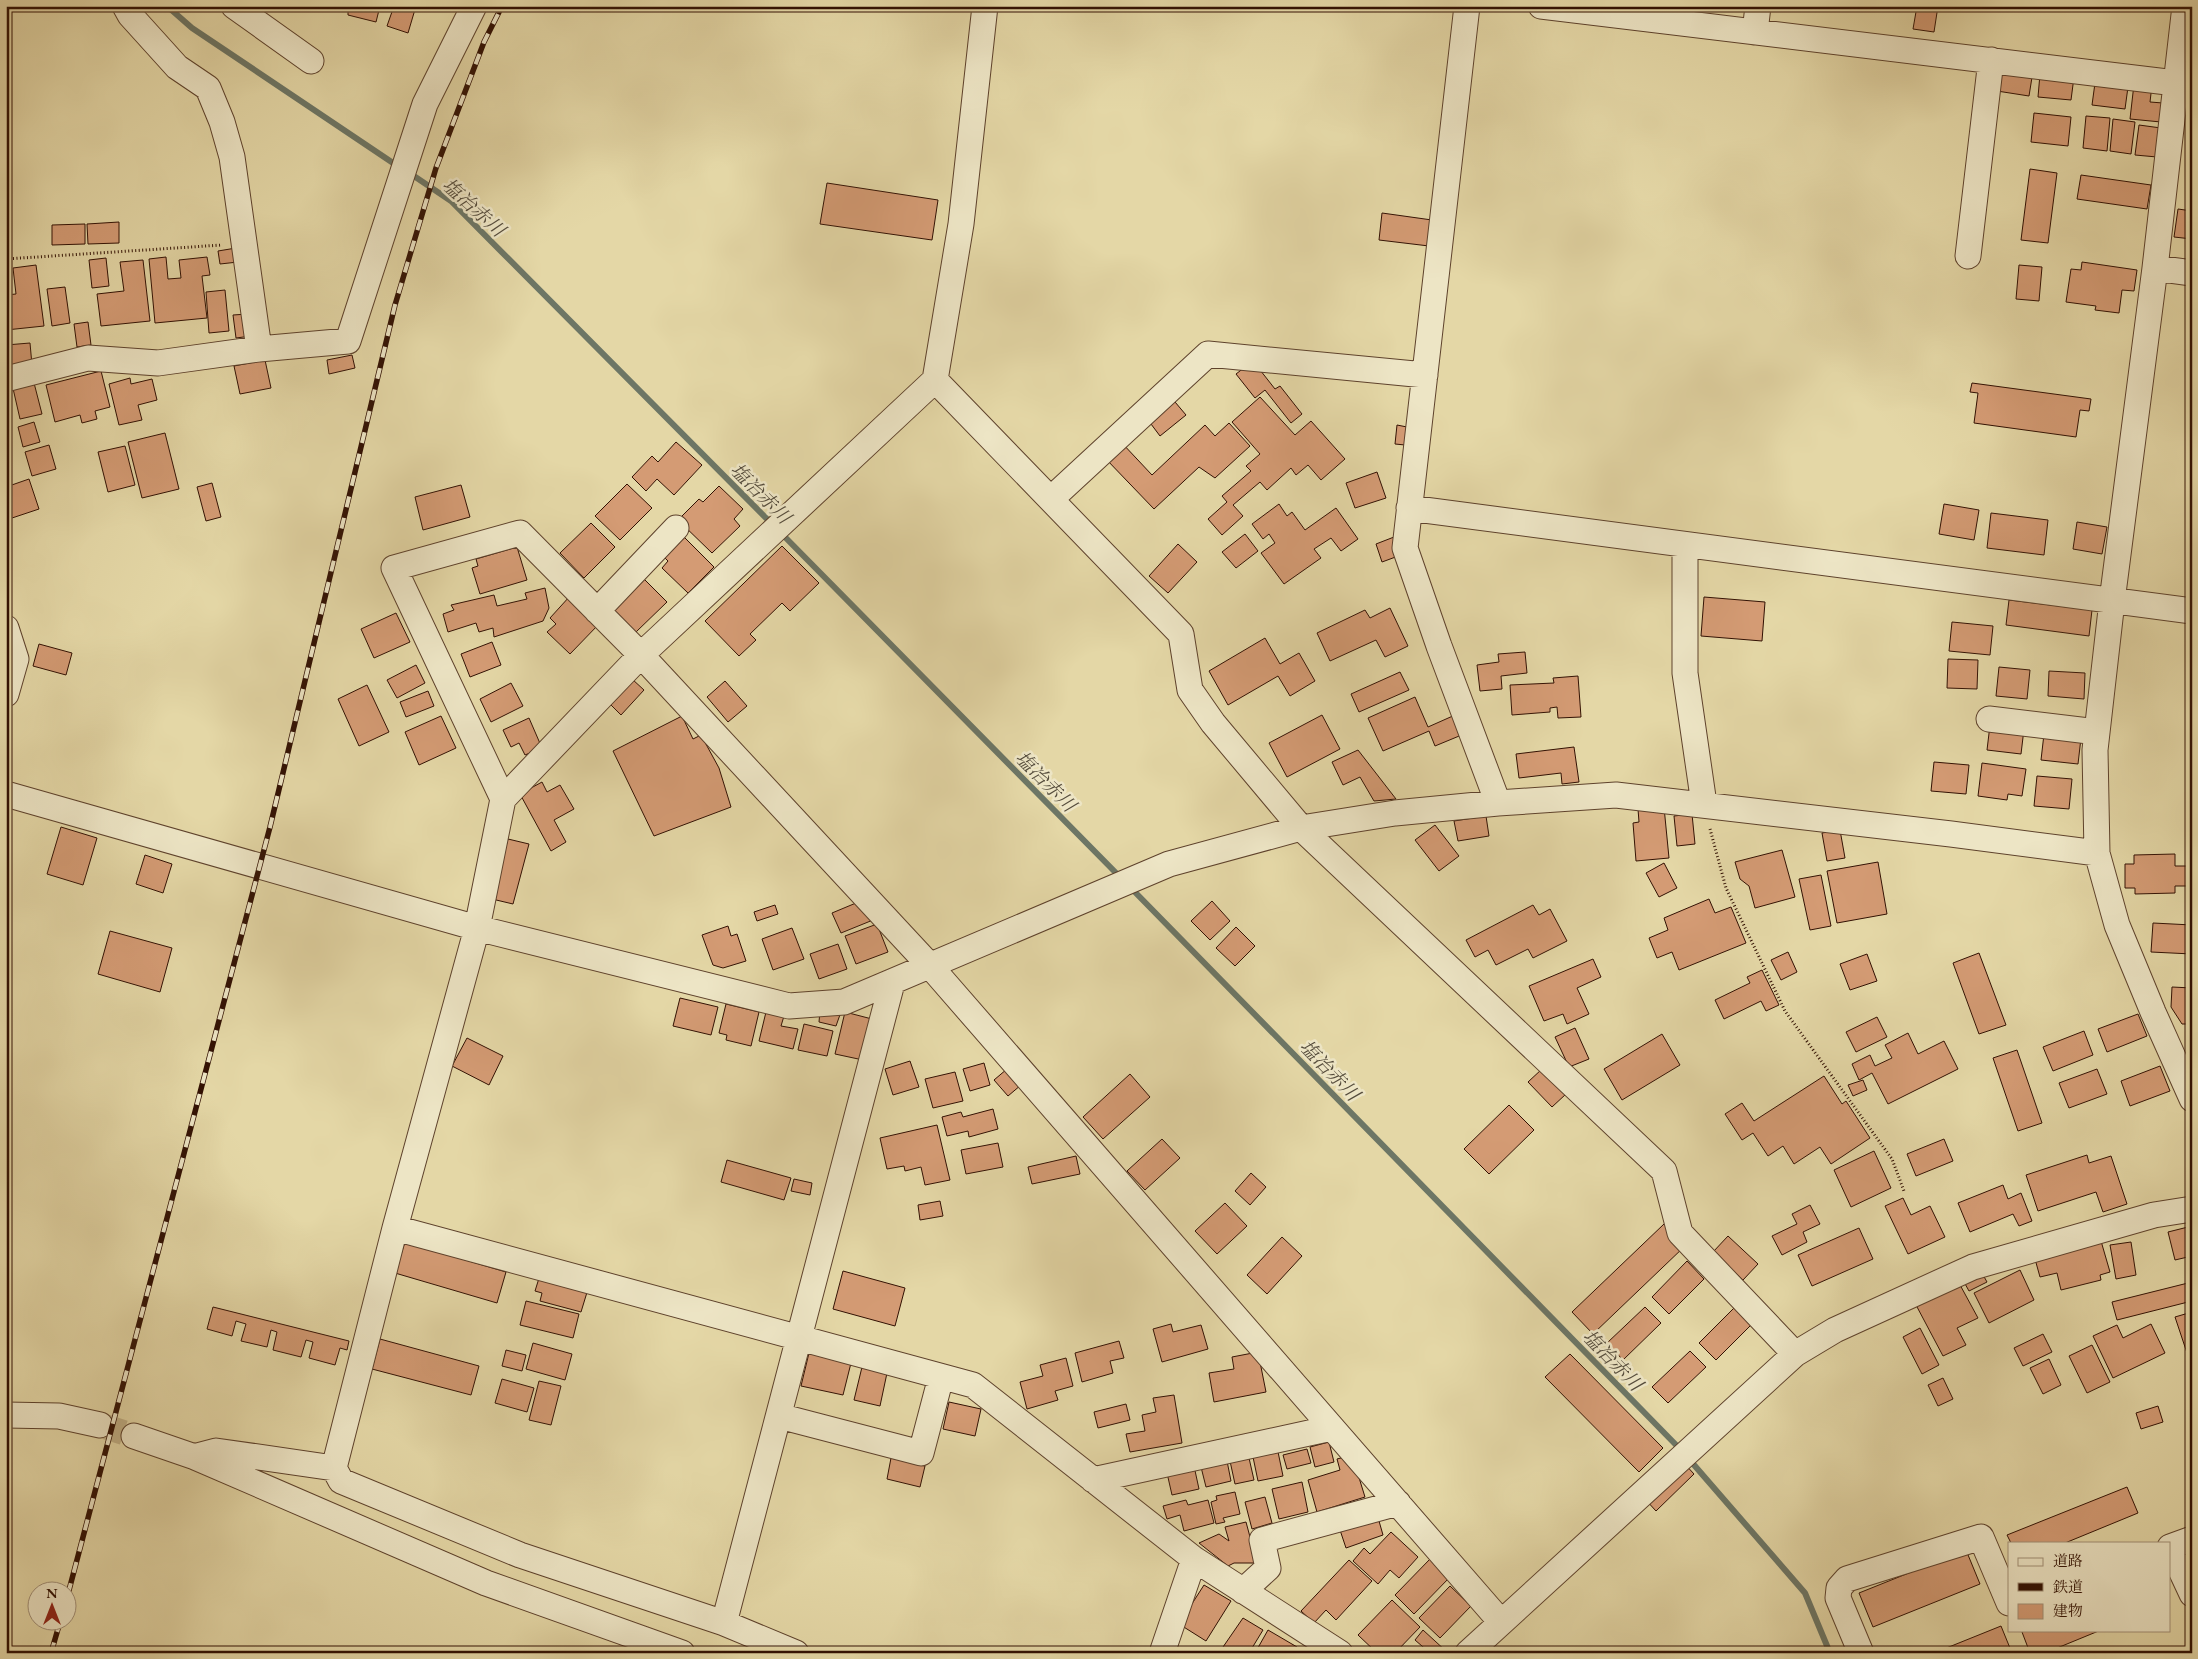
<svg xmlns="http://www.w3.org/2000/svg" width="2198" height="1659" font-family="'EB Garamond','Noto Serif JP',serif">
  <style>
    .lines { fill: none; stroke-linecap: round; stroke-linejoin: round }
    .stream { stroke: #6d7665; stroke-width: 6 }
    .building { fill: #d49b74; stroke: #321103 }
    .street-tunnel { stroke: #c0af85; stroke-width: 25; stroke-dasharray: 25 12; stroke-linecap: butt }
    .street-casing { stroke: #5e422c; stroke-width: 27 }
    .path { stroke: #321103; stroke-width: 3; stroke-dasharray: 1 2.5; stroke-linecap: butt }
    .street { stroke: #ede5c5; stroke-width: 25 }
    .rail-casing { stroke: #321103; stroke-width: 5.5 }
    .rail { stroke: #ede5c5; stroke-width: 4; stroke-dasharray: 11; stroke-linecap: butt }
    .labels { text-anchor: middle; stroke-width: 5; stroke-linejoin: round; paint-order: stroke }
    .water-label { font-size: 19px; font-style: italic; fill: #554c3c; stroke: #ede5c5 }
  </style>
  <rect width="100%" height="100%" fill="#e4d7a6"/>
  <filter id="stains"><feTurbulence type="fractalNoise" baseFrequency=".004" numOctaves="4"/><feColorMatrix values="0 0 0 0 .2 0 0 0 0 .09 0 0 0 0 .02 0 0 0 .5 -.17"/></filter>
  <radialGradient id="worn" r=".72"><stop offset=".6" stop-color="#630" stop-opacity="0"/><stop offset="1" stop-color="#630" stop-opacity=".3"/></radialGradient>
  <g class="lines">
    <path class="stream" d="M167,6L192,28L399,167
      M6,9L29,6
      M408,172L451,201L772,524
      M779,531L1121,878
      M1130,887L1681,1450
      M1688,1458L1805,1593L1830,1653"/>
  </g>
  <path class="building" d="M348,6H380L376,22L348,15Z
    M394,6H416L408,33L387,26Z
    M1808,6H1835V9Z
    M1917,6H1938L1934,32L1913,29Z
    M2001,66L2033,71L2029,96L1997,91Z
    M2040,74L2074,77L2071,100L2038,97Z
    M2095,83L2128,87L2125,109L2092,105Z
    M2134,84L2152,85L2150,102L2163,103L2161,122L2130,119Z
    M2034,113L2071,117L2068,146L2031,142Z
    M2086,116L2110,118L2107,151L2083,148Z
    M2113,119L2135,122L2131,154L2110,151Z
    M2139,125L2161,128L2157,157L2135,155Z
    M2030,169L2057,173L2048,243L2021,240Z
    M2081,175L2151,185L2147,209L2077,199Z
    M827,183L938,200L932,240L820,224Z
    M2178,209L2192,211V239L2174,237Z
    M1382,213L1432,220L1429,246L1379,240Z
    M119,222V243L88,244L87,224Z
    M85,224V244L52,245V225Z
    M236,248L238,262L220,264L218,251Z
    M166,257L168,279L181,278L179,260L207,257L210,275L202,276L207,318L155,323L149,259Z
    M106,258L109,286L92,288L89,260Z
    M143,260L150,321L101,326L97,294L124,291L120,262Z
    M2082,262L2137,270L2134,291L2122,290L2119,313L2095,310L2096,306L2066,302L2071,269L2081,270Z
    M36,265L44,326L6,330V295L16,294L13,268Z
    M2019,265L2042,267L2039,301L2016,299Z
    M65,287L70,323L52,326L47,289Z
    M225,290L229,331L209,333L206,292Z
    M248,314L251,336L236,338L233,315Z
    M88,322L91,345L77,347L74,324Z
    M30,343L32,365L6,367V345Z
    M352,355L355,368L329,374L327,360Z
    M265,360L271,388L240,394L234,366Z
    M1253,361L1275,389L1280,386L1302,414L1291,423L1265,390L1255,398L1236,374Z
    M101,371L110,407L95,411L97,419L82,423L80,415L55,422L46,385Z
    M130,378L131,384L152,379L157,400L138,405L142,420L119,425L109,384Z
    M33,379L42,414L20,419L12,384Z
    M1972,383L2091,399L2089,411L2080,410L2076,437L1974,423L1978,393L1970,392Z
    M1170,396L1186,415L1160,436L1145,416Z
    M1260,397L1295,435L1311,421L1345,459L1321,480L1308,465L1296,475L1291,468L1267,490L1260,482L1233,505L1243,516L1222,535L1208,519L1227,502L1222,496L1251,471L1246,466L1260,454L1232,422Z
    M34,422L40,442L23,447L18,427Z
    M1229,423L1250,446L1215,478L1199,467L1154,509L1105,458L1121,442L1152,475L1205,425L1215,436Z
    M1397,425L1407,427L1405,445L1395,444Z
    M165,433L179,489L142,498L128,442Z
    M676,442L702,465L674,495L657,479L646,491L632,477L652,456L658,462Z
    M49,445L56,469L32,476L25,452Z
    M125,446L135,485L108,492L98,452Z
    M1377,472L1386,498L1355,508L1346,483Z
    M29,479L39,509L6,520V487Z
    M212,483L221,517L206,521L197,487Z
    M627,484L652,508L620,540L595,516Z
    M461,485L470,517L423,530L415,497Z
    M719,486L743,509L734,519L740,526L712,553L678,520L699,499L703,502Z
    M1279,504L1287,516L1292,512L1305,530L1336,508L1358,539L1341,551L1331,538L1314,549L1321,558L1284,584L1261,553L1275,543L1269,534L1263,539L1252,524Z
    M1944,504L1979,510L1974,540L1939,534Z
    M1991,513L2048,520L2044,555L1987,548Z
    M2077,522L2107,527L2102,554L2073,549Z
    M591,523L615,547L584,578L560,553Z
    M1245,534L1258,551L1236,568L1222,552Z
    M682,535L714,567L688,593L662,568L668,561L662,555Z
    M1394,537L1401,555L1382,562L1376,544Z
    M1178,544L1197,562L1168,593L1149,576Z
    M782,546L819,583L790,611L782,603L750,634L756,640L739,656L705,621Z
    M517,547L527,580L480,594L472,568L478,566L476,559Z
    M644,579L667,602L636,632L613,609Z
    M545,588L549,608L543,621L494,637L493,628L479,632L476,623L448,632L443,614L454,610L451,605L494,595L497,606L527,599L525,593Z
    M570,596L599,624L570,654L547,632L556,624L550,618Z
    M1704,597L1765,602L1762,641L1701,636Z
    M2009,600L2092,610L2089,636L2006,625Z
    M1390,608L1408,646L1385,657L1376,640L1330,661L1317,633L1365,610L1370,618Z
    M396,613L410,642L374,658L361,629Z
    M1952,622L1993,626L1990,655L1949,651Z
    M1265,638L1280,664L1299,653L1315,681L1290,696L1278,676L1228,705L1209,671Z
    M492,642L501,665L470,677L461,654Z
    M39,644L72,653L66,675L33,666Z
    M1525,652L1527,673L1501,676L1502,689L1480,691L1477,665L1499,662L1498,654Z
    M1948,659L1978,660L1977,689L1947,688Z
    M416,665L425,683L397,698L387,680Z
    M1999,667L2030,670L2027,699L1996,696Z
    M2049,671L2085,673L2084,699L2048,696Z
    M1400,672L1409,690L1359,712L1351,694Z
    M1578,676L1581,717L1558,718L1557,707L1550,708V712L1512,715L1510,685L1554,683L1553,678Z
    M632,679L644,690L621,715L609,703Z
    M725,681L747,706L728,722L707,697Z
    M511,683L523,706L491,722L480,699Z
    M367,685L389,732L359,746L338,699Z
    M428,691L434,706L406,717L400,702Z
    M1415,697L1428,727L1455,715L1464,734L1435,746L1429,731L1383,751L1368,718Z
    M1322,715L1340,749L1287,777L1269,743Z
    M441,716L456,748L419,765L405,732Z
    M682,716L693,739L701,735L719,768L731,807L654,836L613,751Z
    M529,718L542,748L525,755L519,743L511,747L503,730Z
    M1990,725L2024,729L2021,754L1987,750Z
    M2044,734L2081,738L2078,764L2041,760Z
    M1574,747L1579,782L1562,784L1561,773L1519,778L1516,754Z
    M1358,750L1396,799L1374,801L1360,777L1343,785L1332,762Z
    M1934,762L1969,765L1966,794L1931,791Z
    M1982,763L2026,769L2022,796L2008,794L2007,800L1978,796Z
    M2037,776L2072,779L2069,809L2034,806Z
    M542,782L547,792L560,785L574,809L554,820L566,842L551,851L520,794Z
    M1664,807L1669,858L1636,861L1633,823L1639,822L1638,809Z
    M1692,814L1695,844L1677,846L1674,816Z
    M1486,816L1489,836L1458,841L1454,821Z
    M1435,825L1459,856L1439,871L1415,840Z
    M61,827L97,838L83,885L47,874Z
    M1840,830L1845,858L1827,861L1822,833Z
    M508,839L529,844L513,904L492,899Z
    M1782,850L1795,897L1755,908L1749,886L1740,879L1735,862Z
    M2175,854V866H2187V886H2175V893L2135,894V888H2125V864H2134V855Z
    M145,855L172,864L163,893L136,884Z
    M1878,862L1887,914L1837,923L1827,871Z
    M1664,863L1677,888L1659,897L1646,873Z
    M1821,875L1831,926L1810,930L1799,879Z
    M1709,899L1715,913L1731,907L1746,943L1679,970L1672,952L1657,958L1649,938L1668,930L1664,918Z
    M1212,901L1230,921L1210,940L1191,921Z
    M856,903L873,920L841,933L832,913Z
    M775,905L778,914L757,921L754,912Z
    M1533,905L1539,915L1550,909L1567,941L1533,958L1528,949L1496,965L1488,950L1475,957L1466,940Z
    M6,922L11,924L6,941Z
    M2153,923L2192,925V954L2151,952Z
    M877,924L888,952L856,964L845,936Z
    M728,926L731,936L737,934L746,961L723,968L713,965L702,935Z
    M1236,927L1255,946L1235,966L1216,948Z
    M792,928L804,959L773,970L762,939Z
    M110,931L172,948L160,992L98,974Z
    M838,944L847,969L819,979L810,954Z
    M1788,952L1797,972L1781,980L1771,960Z
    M1979,953L2006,1025L1979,1034L1953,963Z
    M1867,954L1877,981L1850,990L1840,964Z
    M1593,959L1601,977L1577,988L1589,1014L1567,1024L1563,1014L1544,1021L1529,986Z
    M1762,970L1779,1005L1766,1011L1761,1001L1724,1019L1715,1000L1750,983L1747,977Z
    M2172,987L2192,988V1024H2182L2171,1007Z
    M680,998L718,1007L711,1035L673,1026Z
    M726,1004L759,1012L751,1046L726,1040L727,1035L719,1033Z
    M842,1009L836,1026L819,1022L820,1011Z
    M766,1012L784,1016L781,1026L798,1029L793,1049L759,1041Z
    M845,1012L872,1019L863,1060L835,1054Z
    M2138,1014L2147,1036L2107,1052L2098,1029Z
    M1877,1017L1887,1037L1856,1052L1846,1032Z
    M804,1024L833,1031L827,1056L798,1050Z
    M1575,1028L1589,1059L1569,1067L1555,1037Z
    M2084,1031L2093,1055L2053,1071L2043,1047Z
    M1908,1033L1918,1054L1944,1041L1958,1069L1888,1104L1872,1073L1859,1080L1852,1064L1870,1055L1875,1066L1892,1058L1885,1045Z
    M1662,1034L1680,1065L1622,1100L1604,1069Z
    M467,1038L503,1056L489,1085L452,1066Z
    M2017,1050L2042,1123L2018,1131L1993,1058Z
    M910,1061L919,1087L893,1095L885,1069Z
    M984,1063L990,1085L970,1091L963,1069Z
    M2160,1066L2170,1091L2130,1106L2121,1081Z
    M1007,1069L1021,1085L1008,1096L994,1080Z
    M1542,1069L1566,1094L1552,1107L1528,1082Z
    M2097,1069L2107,1094L2069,1108L2059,1083Z
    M955,1072L963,1101L933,1108L925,1079Z
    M1130,1074L1150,1097L1103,1139L1083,1117Z
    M1824,1076L1842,1104L1846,1101L1870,1138L1831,1164L1820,1147L1794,1164L1783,1146L1768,1156L1753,1133L1742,1140L1725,1114L1742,1103L1754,1121Z
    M1863,1080L1867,1090L1853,1096L1848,1085Z
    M1509,1105L1534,1130L1489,1174L1464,1149Z
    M993,1109L998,1129L969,1137L968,1131L947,1136L942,1117L961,1112L963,1117Z
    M937,1125L950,1180L925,1185L921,1167L905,1171L904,1166L887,1169L880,1138Z
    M1162,1139L1180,1158L1145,1190L1127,1171Z
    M1944,1139L1953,1161L1916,1176L1907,1154Z
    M998,1143L1003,1167L966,1174L961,1150Z
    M1874,1151L1891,1188L1851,1207L1834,1170Z
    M2087,1155L2089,1163L2111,1156L2127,1204L2103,1212L2096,1192L2038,1211L2026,1175Z
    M1076,1156L1080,1174L1032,1184L1028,1167Z
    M727,1160L791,1178L784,1200L721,1182Z
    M1251,1173L1266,1187L1250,1205L1235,1191Z
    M794,1179L812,1183L810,1195L791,1191Z
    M2003,1185L2008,1199L2021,1193L2032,1221L2019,1226L2013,1214L1970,1232L1958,1203Z
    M1903,1198L1911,1215L1930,1206L1945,1237L1908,1254L1885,1206Z
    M940,1201L943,1216L920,1220L918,1205Z
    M1225,1203L1247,1226L1217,1254L1195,1231Z
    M1810,1205L1820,1224L1803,1232L1807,1242L1782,1255L1772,1236L1797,1224L1792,1214Z
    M1664,1224L1685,1246L1593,1334L1572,1312Z
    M2192,1226V1256L2175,1260L2168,1232Z
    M1859,1228L1873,1259L1812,1286L1798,1255Z
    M1728,1236L1758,1264L1743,1280L1713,1252Z
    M1282,1237L1302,1256L1267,1294L1247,1275Z
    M2101,1241L2110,1272L2100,1275L2101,1280L2061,1290L2057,1273L2040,1277L2035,1259Z
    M405,1242L506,1272L497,1303L395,1273Z
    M2131,1242L2136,1275L2116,1279L2110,1245Z
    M1687,1261L1704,1279L1669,1314L1652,1297Z
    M2020,1270L2034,1300L1989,1323L1974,1293Z
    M843,1271L905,1288L895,1326L833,1309Z
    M1982,1273L1987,1282L1969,1291L1964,1282Z
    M540,1275L588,1289L581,1312L540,1301L542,1293L535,1291Z
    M1959,1283L1978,1318L1957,1328L1966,1345L1943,1356L1916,1305Z
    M2188,1283L2192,1301L2117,1320L2112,1302Z
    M526,1301L579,1314L573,1338L520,1325Z
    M213,1307L349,1341L347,1350L340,1348L335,1365L309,1358L313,1342L306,1340L301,1357L273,1350L277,1332L271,1330L267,1347L241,1341L246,1324L236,1321L232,1336L207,1329Z
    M1645,1307L1661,1323L1623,1360L1607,1343Z
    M1734,1308L1751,1325L1716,1360L1699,1343Z
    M2192,1312V1352L2187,1353L2175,1317Z
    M1171,1324L1173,1332L1201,1325L1208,1349L1162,1362L1153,1329Z
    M2151,1324L2165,1353L2113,1378L2093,1336L2117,1325L2123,1338Z
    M1920,1328L1939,1365L1922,1374L1903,1337Z
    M2043,1334L2052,1352L2023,1366L2014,1348Z
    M380,1339L479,1366L471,1395L372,1369Z
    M1119,1341L1124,1358L1110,1361L1113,1373L1082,1382L1075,1353Z
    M533,1343L572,1354L565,1380L526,1369Z
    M2092,1345L2110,1382L2087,1393L2069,1356Z
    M506,1350L526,1355L522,1371L502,1366Z
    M1690,1351L1706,1367L1668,1403L1652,1387Z
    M1258,1352L1266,1392L1214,1402L1209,1373L1234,1369L1232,1357Z
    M809,1353L851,1363L843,1395L801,1386Z
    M1570,1354L1663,1448L1639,1472L1545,1377Z
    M1066,1358L1073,1386L1055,1391L1058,1400L1027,1409L1020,1382L1043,1376L1040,1365Z
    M2049,1359L2061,1385L2043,1394L2030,1368Z
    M862,1367L887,1373L880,1406L854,1400Z
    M1943,1378L1953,1399L1938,1406L1928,1385Z
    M502,1379L534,1388L527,1412L495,1403Z
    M539,1381L561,1386L551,1425L529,1420Z
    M1174,1395L1182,1443L1130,1452L1126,1434L1145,1431L1142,1415L1156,1412L1153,1398Z
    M949,1402L981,1409L975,1436L943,1429Z
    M1126,1404L1130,1420L1098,1428L1094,1412Z
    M2158,1406L2163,1422L2141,1429L2136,1413Z
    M1329,1442L1334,1462L1315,1467L1310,1447Z
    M1277,1447L1283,1476L1258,1481L1253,1457Z
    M1307,1449L1311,1463L1287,1469L1283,1455Z
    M1352,1455L1365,1497L1317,1512L1308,1480L1340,1470L1337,1459Z
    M891,1458L925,1466L920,1487L887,1479Z
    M1249,1458L1254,1480L1235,1484L1230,1461Z
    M1227,1461L1231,1481L1206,1487L1201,1467Z
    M1683,1462L1694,1474L1656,1511L1645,1499Z
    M1194,1466L1199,1489L1172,1495L1167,1473Z
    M1302,1482L1308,1512L1279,1519L1272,1489Z
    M2127,1487L2138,1513L2065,1543H2011L2007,1535Z
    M1235,1492L1240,1514L1223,1518L1225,1522L1216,1524L1211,1502L1217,1500L1216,1496Z
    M1265,1497L1272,1523L1252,1529L1245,1502Z
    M1186,1500L1188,1505L1208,1500L1214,1523L1184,1531L1180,1515L1167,1519L1163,1506Z
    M1377,1514L1383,1535L1346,1548L1339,1527Z
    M1246,1522L1257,1563H1234L1228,1566L1199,1543L1219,1534L1229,1541L1225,1527Z
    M1391,1532L1418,1557L1399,1578L1390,1570L1378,1584L1353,1561L1364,1548L1370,1554Z
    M2192,1547V1566L2186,1549Z
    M1966,1550L1980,1584L1873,1627L1859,1593Z
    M1431,1558L1450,1577L1414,1614L1395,1595Z
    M1349,1560L1372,1581L1336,1620L1326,1610L1314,1623L1301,1611Z
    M1204,1585L1231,1601L1206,1641L1179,1624Z
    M1450,1586L1471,1606L1440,1638L1419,1618Z
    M1392,1600L1420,1627L1395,1653H1377L1358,1635Z
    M1243,1618L1263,1630L1249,1653H1232L1223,1647Z
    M2001,1626L2012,1653H1934Z
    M1268,1630L1297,1647L1294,1653H1255Z
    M1423,1630L1447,1652L1446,1653H1430L1415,1640Z
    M2027,1630H2101L2045,1653H2030L2022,1632Z"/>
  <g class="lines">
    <path class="street-tunnel" d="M100,1425L134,1436"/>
    <defs>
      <path id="street" d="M125,6L130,15L177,67L208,88L222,122L232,157L259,349
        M234,6L311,61
        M1467,6L1405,548L1439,646L1498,803
        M1541,6L2192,85
        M2185,6L2155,268L2112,601L2095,750L2097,853L2117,925L2153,1012L2192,1099
        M1755,32L1758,6
        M1968,256L1991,60
        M2155,268L2192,273
        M6,379L88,358L158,363L259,349L348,341L425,104L474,6
        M935,380L1181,634L1190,690L1213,723L1301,828L1664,1171L1680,1233L1795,1354
        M1051,499L1208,354L1425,375
        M1409,508L2192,611
        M1685,545V673L1704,804
        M597,611L676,528
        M6,628L16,659L6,694
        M1989,719L2097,732
        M6,794L477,928L789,1006L844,1002L1169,864L1301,828L1395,813L1498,803L1616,795L1951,834L2097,853
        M503,799L394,568L520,533L641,655L931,967L1501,1622
        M395,1228L973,1385L1194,1559L1340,1653
        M6,1415L59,1416L100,1425
        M779,1416L921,1453L941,1377
        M134,1436L195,1457L486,1583L682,1653
        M197,1456L216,1451L334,1468
        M1093,1480L1332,1428
        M2192,1539L2170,1547L2192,1594
        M1243,1591L1268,1568L1262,1540L1398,1503
        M724,1623L892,983
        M796,1653L724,1623L520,1555L341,1481L334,1468L395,1228L477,928L503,799L641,655L935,380L961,224L985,6
        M1162,1653L1194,1559
        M1468,1653L1795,1354L1835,1330L1973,1267L2154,1215L2192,1209
        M1861,1653L1838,1598L1839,1588L1847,1579L1981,1537L2009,1603"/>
    </defs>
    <use href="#street" class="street-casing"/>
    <path class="path" d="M6,259L222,245
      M1710,829L1726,888L1785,1011L1892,1159L1904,1191"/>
    <use href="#street" class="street"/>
    <defs>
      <path id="rail" d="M68,1594L270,827L395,305L436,168L484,42L502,6
        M51,1653L60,1622"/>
    </defs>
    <use href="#rail" class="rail-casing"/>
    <use href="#rail" class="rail"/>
  </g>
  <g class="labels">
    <g class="water-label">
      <text transform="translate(474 207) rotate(42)" y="7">塩冶赤川</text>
      <text transform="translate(761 493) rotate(45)" y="7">塩冶赤川</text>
      <text transform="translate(1046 781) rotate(45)" y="7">塩冶赤川</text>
      <text transform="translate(1330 1070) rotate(46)" y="7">塩冶赤川</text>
      <text transform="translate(1613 1360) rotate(46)" y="7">塩冶赤川</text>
    </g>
  </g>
  <rect width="2198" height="1659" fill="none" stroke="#e4d7a6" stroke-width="25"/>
  <rect x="8" y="8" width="2183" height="1644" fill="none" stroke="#321103" stroke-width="2.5"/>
  <rect x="12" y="12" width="2173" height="1634" fill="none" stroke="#321103"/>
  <rect x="2008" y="1542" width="162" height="90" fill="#ede5c5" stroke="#a29077"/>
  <rect x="2018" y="1558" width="25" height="8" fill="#ede5c5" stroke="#a29077"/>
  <text x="2053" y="1566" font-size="15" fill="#321103">道路</text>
  <rect x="2018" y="1583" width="25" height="8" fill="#321103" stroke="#a29077"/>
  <text x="2053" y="1592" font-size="15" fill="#321103">鉄道</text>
  <rect x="2018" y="1604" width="25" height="15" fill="#d49b74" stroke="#a29077"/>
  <text x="2053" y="1616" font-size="15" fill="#321103">建物</text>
  <g transform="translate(52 1606)"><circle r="24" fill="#ede5c5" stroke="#a29077"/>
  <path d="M0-4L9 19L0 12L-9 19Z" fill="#8f2418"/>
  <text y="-8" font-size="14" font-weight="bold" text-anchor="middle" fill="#321103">N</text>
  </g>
  <rect width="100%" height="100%" filter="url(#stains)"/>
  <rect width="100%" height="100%" fill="url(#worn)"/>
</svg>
